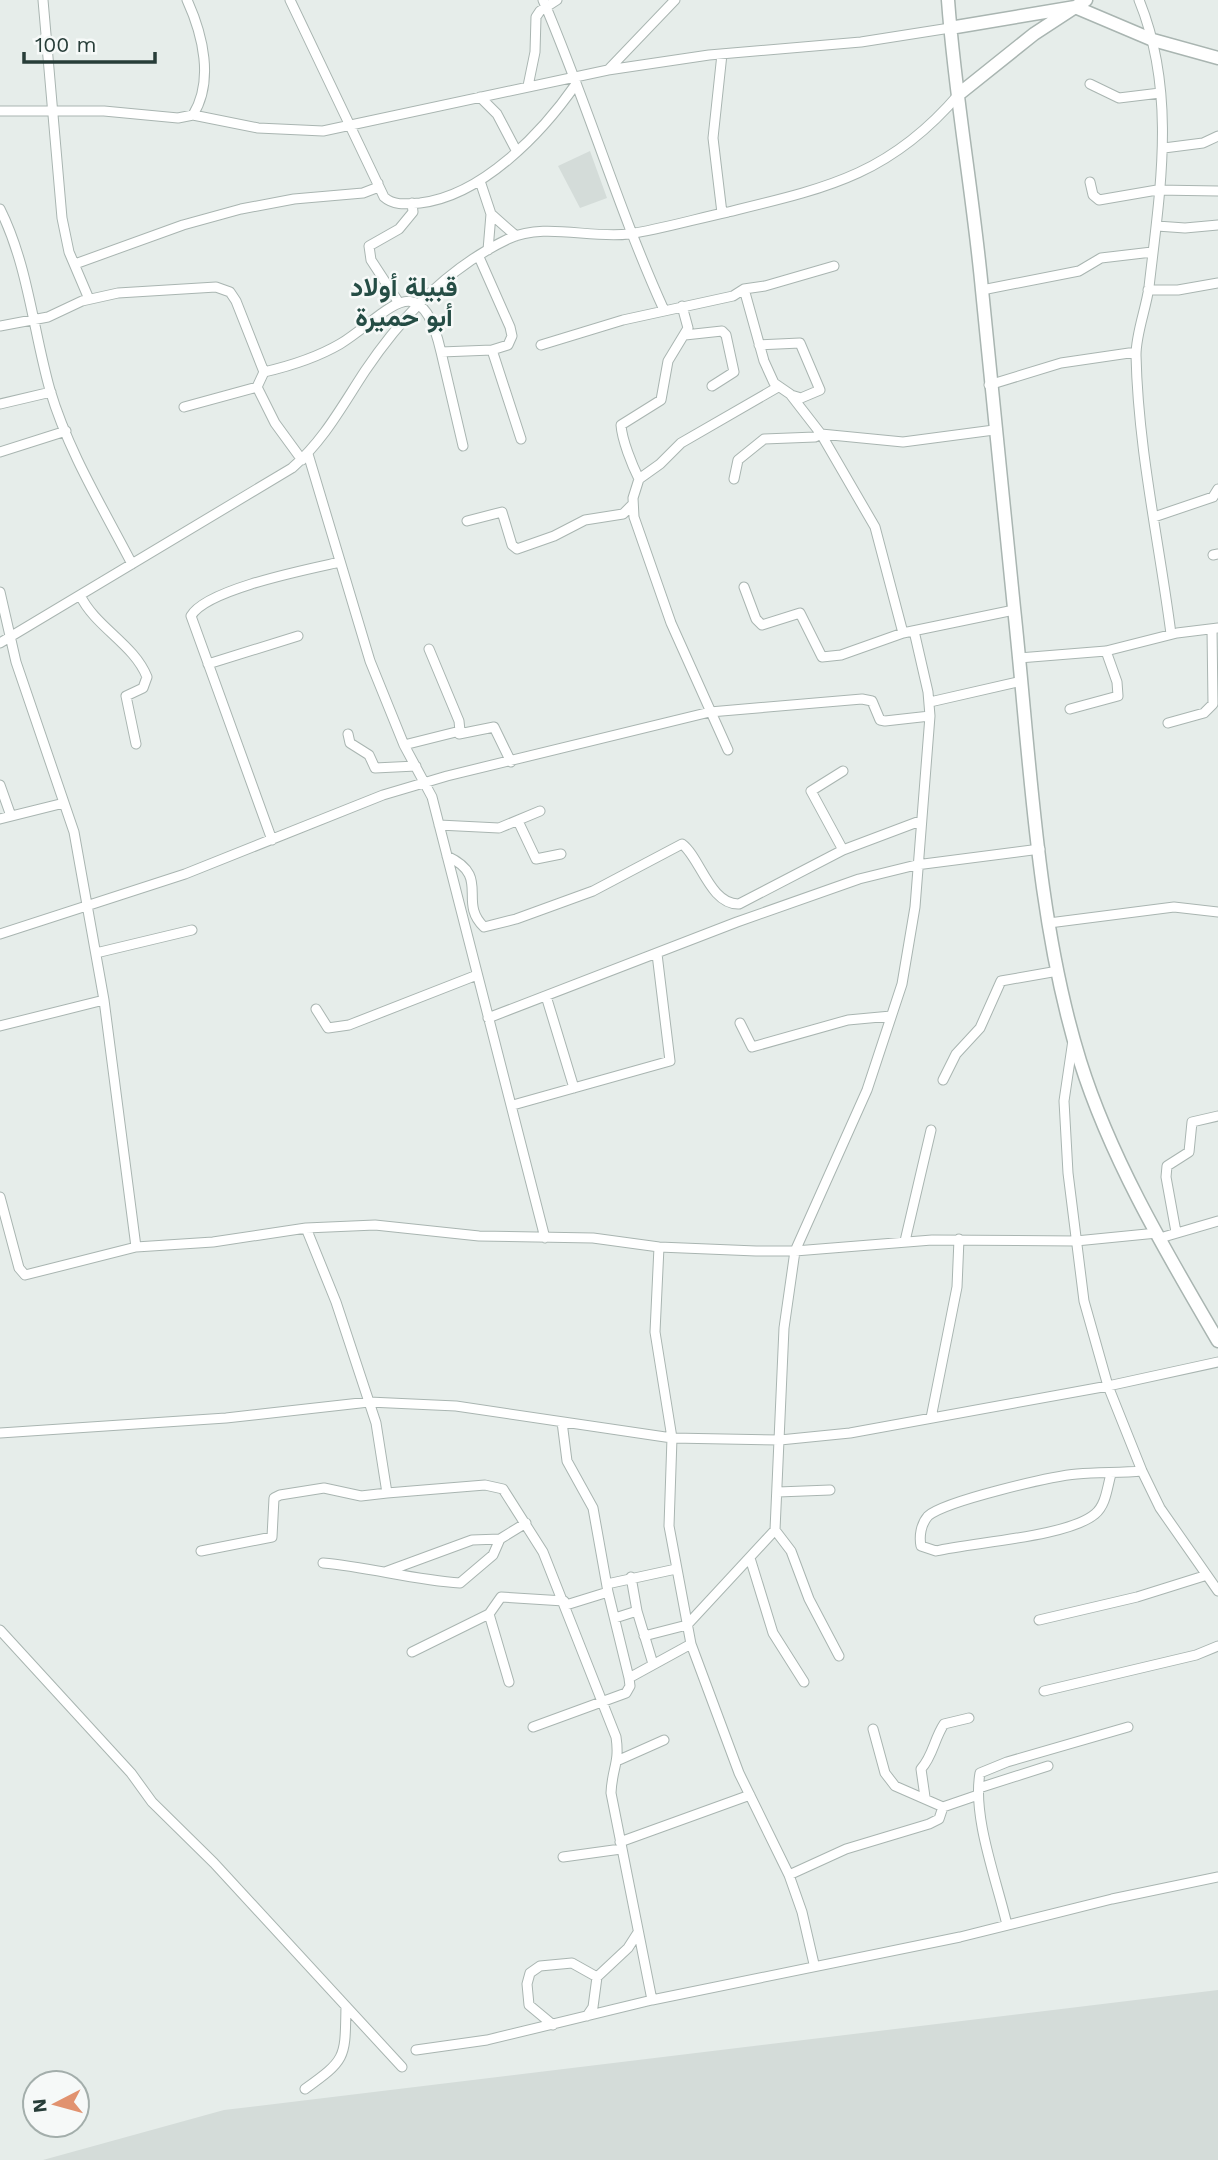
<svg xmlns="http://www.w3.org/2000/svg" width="1218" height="2160" font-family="'Work Sans',Vazirmatn,sans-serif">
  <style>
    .built { fill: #d4dcd9 }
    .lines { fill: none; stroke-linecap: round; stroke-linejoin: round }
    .minor-casing { stroke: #a9b5b1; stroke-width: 11 }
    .tertiary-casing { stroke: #a9b5b1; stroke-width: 15 }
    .minor { stroke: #fff; stroke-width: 9 }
    .tertiary { stroke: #fff; stroke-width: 12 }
    .labels { text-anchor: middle; stroke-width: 5; stroke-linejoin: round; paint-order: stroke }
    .district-label { font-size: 26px; font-weight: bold; fill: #254d45; stroke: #f6f9f8 }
  </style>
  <rect width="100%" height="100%" fill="#e6edea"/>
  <path class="built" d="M590,151L607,198L580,208L558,166Z
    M1218,1990V2160H43L224,2110Z"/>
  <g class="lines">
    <defs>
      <path id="minor" d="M43,0L62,218L69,252L89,299
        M187,0C203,35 214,81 193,115
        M290,0L384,197C394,206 407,204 420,203C482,196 542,133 576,84
        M543,0C587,102 618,209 664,310
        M1139,0C1177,93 1160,190 1149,287C1146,309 1136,333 1136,355C1138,449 1159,541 1171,634
        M608,70L675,0
        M1090,84L1119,98L1160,93
        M528,86L535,52L536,17L540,11L557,0
        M480,97L497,114L516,150
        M0,111H104L178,118L193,115L258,128L323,131L608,70L709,55L861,42L950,28
        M1164,148L1203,143L1218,136
        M480,181L491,214L488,250
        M1090,182L1093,195L1099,200L1157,190L1218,191
        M0,209C28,265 33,330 50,390C68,451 103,508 132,564
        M722,213L713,138L722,54
        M491,214L516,236
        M1157,226L1185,228L1218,225
        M75,264L183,225L241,209L294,199L363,193L376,188L378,183
        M744,289L764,361L774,383L790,394L821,434L903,442L994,430
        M982,290L1079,271L1101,258L1152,252
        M1148,290H1178L1218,283
        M399,303L371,260L369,246L399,229L413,212L412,203
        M0,326L48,317L82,301L118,293L216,287L230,292L236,301L264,372L257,387
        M685,335L722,331L726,335L734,372L712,386
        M541,345L623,320L733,296L744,289L765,286L834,266
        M759,345L800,343L820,390L801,398L791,395
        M492,350L521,439
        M441,352L463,446
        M264,372C290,366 316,358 340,344C386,316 420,260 441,352L492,350L508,345L512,336L510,327L479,257
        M989,385L1061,363L1136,352
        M0,404L51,392
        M184,407L257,387L275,423L302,460
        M0,452L66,431
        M308,454L370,661L404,745L432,797L545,1238
        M639,479C632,465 622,440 621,425L661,400L668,361L688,328L682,306
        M734,479L738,460L764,439L815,437L821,434L875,527L903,633
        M1154,517L1213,497L1218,489
        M467,521L502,512L512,545L517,549L554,536L585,520L623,514L633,504
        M1213,555L1218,554
        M744,587L756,619L762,625L800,613L822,657L841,655L903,633L1014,610
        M0,592L16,662L74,832L104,1000L136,1247
        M80,595C95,627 134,644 147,677L143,688L126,696L136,744
        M0,643L292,468C324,440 342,406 365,371C402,316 447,268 508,239C544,222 590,239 629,234C662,229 695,219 728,212C827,188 890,175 959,94
        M1019,658L1106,651L1177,633L1218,628
        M208,664L298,636
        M930,702L1022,681
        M1070,709L1118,696L1117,682L1106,651
        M1168,723L1204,713L1213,704L1212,629
        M348,734L350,743L369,755L375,768L416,766
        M459,734L494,727L511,762
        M404,745L460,731L459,721L429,649
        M728,750L671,623L634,517L633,498L639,479L660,464L681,443L778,387
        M0,785L11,816
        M0,819L64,803
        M518,821L536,859L561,854
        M439,825L499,828L540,811
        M272,840L191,616C206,589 309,569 340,562
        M843,850L811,791L843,771
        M447,856C492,877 457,901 484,927L516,919L593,891L682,844C700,857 710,905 739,904L843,850L920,821
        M1049,923L1174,907L1218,912
        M0,934L185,874L383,795L447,776L710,712L862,699L872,701L880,720L885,721L930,716
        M96,953L192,930
        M546,996L574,1088
        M316,1009L328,1028L349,1025L477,975
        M488,1018L737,922L859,879L916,865L1040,849
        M740,1023L752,1047L848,1020L891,1016
        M0,1026L104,1000
        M1073,1040L1064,1101L1068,1173L1084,1301L1108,1386L1142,1471L1160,1508L1218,1591
        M943,1080L956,1054L980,1028L1001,981L1058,971
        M513,1105L670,1061L657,954
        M0,1197L19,1268L25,1275L136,1247L213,1242L306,1228L375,1225L479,1236L593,1238L659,1247L756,1251H795L932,1240L1076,1241L1157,1233
        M306,1228L336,1302L376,1423L387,1493L485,1485L503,1489L543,1552L616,1737C620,1763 612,1768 611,1793L652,2000
        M1176,1232L1166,1177L1167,1166L1189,1152L1192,1122L1218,1116
        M1160,1238L1218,1221
        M905,1241L931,1130
        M659,1247L655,1332L672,1438L669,1526L691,1644L739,1773L789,1875L802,1912L814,1964
        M931,1418L957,1287L959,1239
        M562,1422L567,1461L593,1508L608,1592L629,1678
        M0,1433L226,1418L369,1402L456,1406L672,1438L780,1440L850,1433L1108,1386L1218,1362
        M1111,1474C1107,1488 1106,1505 1095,1514C1068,1537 973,1542 936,1551L921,1546C919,1536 921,1524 928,1516C945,1501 1052,1476 1077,1474C1099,1472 1120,1473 1142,1471
        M778,1492L830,1490
        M775,1530L791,1551L809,1599L839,1656
        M201,1551L272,1537L274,1498L280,1495L324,1488L361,1496L387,1493
        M750,1558L773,1633L804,1682
        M323,1563C369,1567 414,1580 460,1583L493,1555L500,1539
        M385,1572L472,1540L500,1539L526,1523
        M631,1577L637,1611L653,1664
        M607,1584L676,1569
        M566,1605L608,1592
        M489,1614L509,1682
        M615,1618L637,1611
        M1039,1620L1137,1597L1204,1576
        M0,1630L131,1773L152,1802L214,1863L402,2067
        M644,1636L687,1625L775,1530L784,1328L795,1251L867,1090L902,984L915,907L930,716L928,692L914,631
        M412,1652L489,1614L501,1597L564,1601
        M1044,1691L1196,1655L1218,1646
        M533,1727L626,1693L630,1686L629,1678L691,1644
        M873,1729L885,1773L895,1786L943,1807
        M619,1760L664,1740
        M979,1788L1048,1766
        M925,1797L921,1769C933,1756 934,1739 944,1724L969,1718
        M620,1842L750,1795
        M563,1857L621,1849
        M789,1875L846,1849L929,1824L939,1819L943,1807L978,1795
        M1007,1925C997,1881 972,1817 980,1773L1007,1762L1128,1727
        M587,2016L593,2007L597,1977
        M553,2025L529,2005L527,1984L530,1973L540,1966L572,1963L597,1977L628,1948L637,1934
        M416,2050L487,2040L652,2000L960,1937L1112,1899L1218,1877
        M305,2089C347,2059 345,2058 346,2006"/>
      <path id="tertiary" d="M948,0C955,97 973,193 982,290C992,396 1003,502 1014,608C1030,755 1036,920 1080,1061C1111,1160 1166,1252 1218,1341
        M950,28L1075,7L1153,40L1218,58
        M959,94L1034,34L1086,0"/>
    </defs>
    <use href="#minor" class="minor-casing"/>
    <use href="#tertiary" class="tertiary-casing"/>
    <use href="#minor" class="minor"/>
    <use href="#tertiary" class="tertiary"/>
  </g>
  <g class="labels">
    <g class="district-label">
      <text x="404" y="296">قبيلة أولاد<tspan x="404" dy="30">أبو حميرة</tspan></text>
    </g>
  </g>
  <g transform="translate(56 2104) rotate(264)"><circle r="33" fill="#f6f9f8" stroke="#a3aeab" stroke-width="2"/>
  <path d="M0-5L12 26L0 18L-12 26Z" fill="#e1926f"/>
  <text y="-10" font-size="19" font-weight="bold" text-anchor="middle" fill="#273d38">N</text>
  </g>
  <path d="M24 52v10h131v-10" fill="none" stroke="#273d38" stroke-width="3.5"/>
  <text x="35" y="52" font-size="21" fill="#273d38" stroke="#f6f9f8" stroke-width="5" paint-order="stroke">100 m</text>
</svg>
